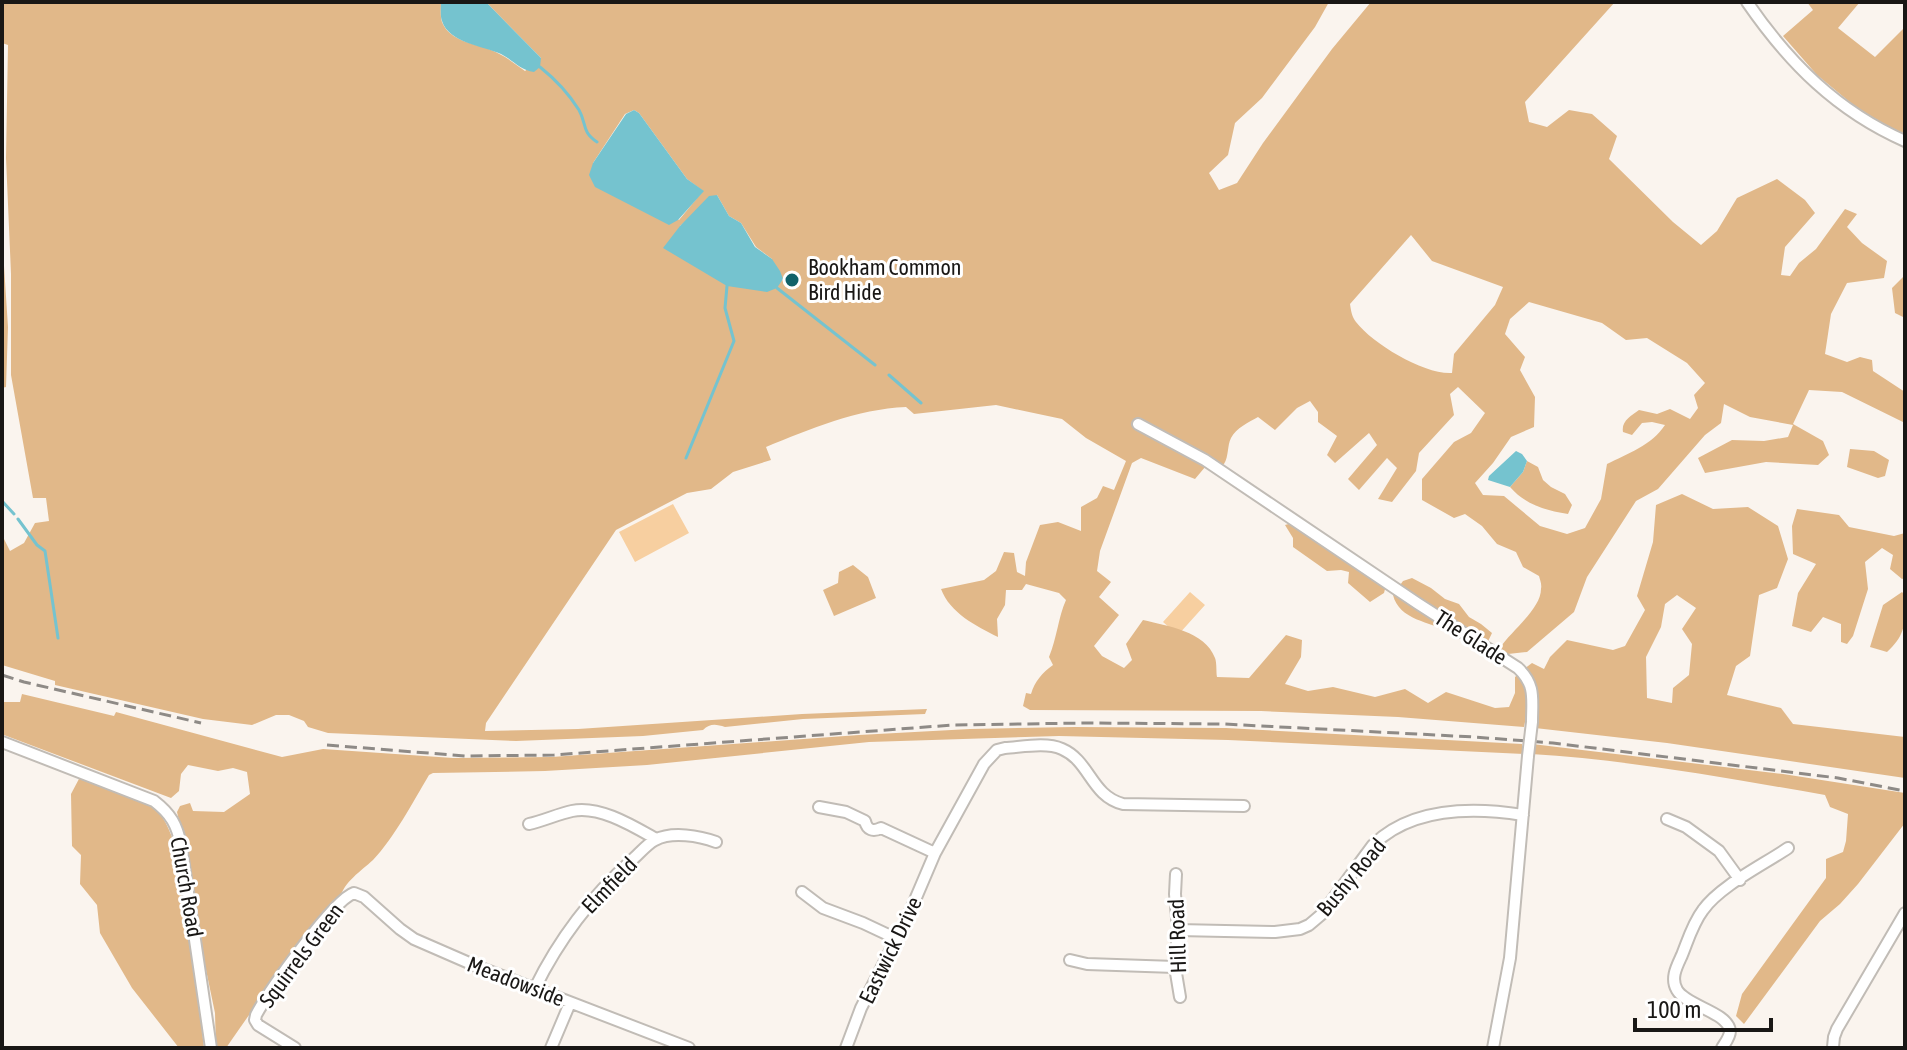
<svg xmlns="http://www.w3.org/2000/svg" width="1907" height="1050" font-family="'Asap Condensed',sans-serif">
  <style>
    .green { fill: #f7cfa0 }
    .forest { fill: #e1b889; fill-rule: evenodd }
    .water { fill: #75c3cf }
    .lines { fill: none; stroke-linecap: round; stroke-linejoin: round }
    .stream { stroke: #75c3cf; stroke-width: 3 }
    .minor-casing { stroke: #c1bcb6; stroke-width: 14 }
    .minor { stroke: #fff; stroke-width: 10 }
    .rail { stroke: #8e8a86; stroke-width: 3; stroke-dasharray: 12 6; stroke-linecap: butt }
    .minor-bridge-casing { stroke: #c1bcb6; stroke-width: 14; stroke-linecap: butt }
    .minor-bridge { stroke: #fff; stroke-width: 10 }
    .poi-dot { fill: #116169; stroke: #fff; stroke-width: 3 }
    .labels { text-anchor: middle; stroke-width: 6; stroke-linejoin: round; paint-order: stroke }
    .poi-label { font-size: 22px; fill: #191715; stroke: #fff; text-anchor: start }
    .street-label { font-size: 22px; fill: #191715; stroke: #fff }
  </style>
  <rect width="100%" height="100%" fill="#faf4ee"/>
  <path class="green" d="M673,504L689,533L635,562L619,532Z
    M1190,592L1205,605L1178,635L1163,622Z"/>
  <path class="forest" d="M2,2H441C441,8 440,16 442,22C450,42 475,43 491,50C504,55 514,63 525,71L541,58L486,2H1329L1315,27L1262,98L1235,123L1228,155L1209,173L1219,190L1237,183L1263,143L1332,49L1371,2H1615L1525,102L1529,122L1547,127L1569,110L1592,114L1617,136L1609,159L1673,222L1701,245L1717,231L1737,198L1777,179L1805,200L1815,213L1785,247L1781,275L1790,276L1799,263L1816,249L1845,209L1857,214L1847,227L1862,243L1887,261L1884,278L1847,283L1831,314L1825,354L1847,362L1860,357L1872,360L1873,371L1905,392V423L1842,392L1809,390L1793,424L1823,441L1829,455L1818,465L1766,462L1705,473L1698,458L1732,440L1764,441L1788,437L1793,425L1750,417L1724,404L1721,423L1705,435L1658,489L1636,501L1587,577L1574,612L1527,652L1508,654L1500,648C1511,631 1541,609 1541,589C1542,584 1540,580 1539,576L1523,567L1516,552L1497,544L1482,526L1465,514L1454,518L1422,500V479L1454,442L1471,433L1485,413L1458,387L1450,394L1454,415L1419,453L1416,471L1392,502L1378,499L1397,468L1387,458L1359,490L1348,479L1377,445L1369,433L1335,463L1327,455L1337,436L1318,422V412L1310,401L1297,408L1275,430L1258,417C1249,422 1236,428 1231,438C1227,446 1229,456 1224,464L1218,465L1211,460L1195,479L1141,458L1132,463L1100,551L1097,571L1111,582L1099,597L1119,615L1094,646L1102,656L1124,668L1132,660L1126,644L1143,620C1167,626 1205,631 1215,658C1217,663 1216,672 1217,677L1249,678L1286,635L1302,640L1301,657L1285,684L1308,691L1333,687L1375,697L1405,689L1428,703L1446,692L1495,708L1509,707L1515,693V677L1520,673L1530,697L1524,727L1398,717L1261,711L1030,710L1023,706L1026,693L1031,694C1035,681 1042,673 1053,665L1049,657C1057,638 1058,618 1066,600L1059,593L1026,584L1022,590H1006L1005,605L997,619L998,637C976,626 950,613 941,589L984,580L996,571L1004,552L1014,553L1017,572L1025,576L1026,562L1040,525L1058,522L1081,531V507L1097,498L1103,486L1114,490L1126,461L1086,438L1062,419L996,405L914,414L906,407C857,409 810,429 766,447L771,460L733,472L711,489L687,493L616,530L486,723L485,731L578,729L802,714L927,709L925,714L803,719L725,727C716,724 710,723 703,730L643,736L516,741L328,733L308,727L304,721L289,715H276L252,725L203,719L55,685V681L2,665V535L10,551L24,543L35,523L49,521L46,498H33L11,375V274L6,158L8,45L2,43ZM634,110L639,113L687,179L703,191L679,220L593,163L625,114ZM717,195L729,216L741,223L756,247L772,259L680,226ZM1411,235L1432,261L1503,287L1495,305L1454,354L1452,373C1425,375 1373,344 1356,322C1352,317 1351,311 1350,304ZM1529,302L1602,323L1626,340L1647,338L1687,363L1705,383L1694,395L1698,408L1690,419L1670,409L1657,414L1639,410C1631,416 1621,421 1623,432L1632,435L1642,423L1652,422L1665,425C1652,445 1627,454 1607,464L1601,499L1585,528L1567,534L1540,526L1504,496L1483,495L1475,483L1493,463L1511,437L1534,427L1535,397L1520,370L1525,357L1505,334L1510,319Z
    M1807,2H1860L1838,28L1875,57L1905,27V136L1857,108L1817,75L1783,36L1813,10Z
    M2,235L8,327L6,387L2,388Z
    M1904,276H1905V318L1895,313L1892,288Z
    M1850,449L1874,451L1889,460L1885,476L1878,478L1847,467Z
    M1527,461L1538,467L1543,480L1551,487L1565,494L1572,505L1568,514C1544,510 1526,505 1510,487L1523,472Z
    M1682,494L1713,509L1748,507L1778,526L1788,559L1777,588L1759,595L1750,656L1736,666L1727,695L1781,708L1793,724L1905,737V778L1667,743L1535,728C1536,705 1540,687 1524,669L1532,663L1544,669L1550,657L1567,640L1613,650L1625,646L1645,610L1637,596L1653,542L1656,505ZM1677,595L1696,608L1682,629L1692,644L1689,675L1673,688L1672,703L1647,698L1646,657L1661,627L1665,604Z
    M1797,509L1839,515L1849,527L1894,536L1905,533V578L1902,579L1890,569L1893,555L1882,548L1865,562L1868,589L1853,636L1847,644L1841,642V624L1823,617L1811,632L1792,626L1798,593L1816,564L1793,554L1792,526Z
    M1292,523L1386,585L1384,593L1370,602L1348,583L1349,572L1341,570L1327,571L1293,547V538L1285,525Z
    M853,565L868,577L876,598L834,616L823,590L838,583L839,572Z
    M1412,578L1431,588L1445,599L1459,604L1469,617L1481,624L1492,633L1483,652C1472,645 1462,637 1450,632C1430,622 1399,620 1393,595L1403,581Z
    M1902,592L1905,595C1905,622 1907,634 1887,652L1870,647L1883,605Z
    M22,694L114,716L116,712L282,757L323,749L453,758L552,757L859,735L970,729L1074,727L1226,728L1522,744L1524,754L1228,740L1059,736L869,742L647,765L545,771L433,773L429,775C413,802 394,838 373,860C361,871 344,882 340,898C298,945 262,996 226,1048H216L215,1013L200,941L189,863L177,812L180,806L190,803L193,811L224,812L250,794L247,772L233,768L218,771L188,765L181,774L179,791L171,798L4,735L2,732V702H20Z
    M1532,744L1783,774L1905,793V823L1858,884L1840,904L1820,921L1744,1024L1736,1016L1742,994L1826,878V859L1843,852L1846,841L1848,814L1830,807L1825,795C1727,778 1630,760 1531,754Z
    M80,777C102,786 142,797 158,812C166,820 169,831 174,841L196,977L204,1048H179L132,988L100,933L97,905L80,884L81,855L72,846L71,794Z"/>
  <path class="water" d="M441,2H486L541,58L540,67L534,72C520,70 513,60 501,54C483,46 449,43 442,21C440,16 441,7 441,2Z
    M634,110L639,113L687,179L704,191L678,220L669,225L595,187L589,175L593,163L626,114Z
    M717,195L729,216L741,223L755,247L772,259L780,271L783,279L777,288L767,292L727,286L663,248L680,226L709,196Z
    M1516,451L1522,454L1527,461L1523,472L1510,487L1488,480L1489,476Z"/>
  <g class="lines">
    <path class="stream" d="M540,67C555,79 569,94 579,110C587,124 581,131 597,142
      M777,288L875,365
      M889,375L921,403
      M686,458L734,341L725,308L727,286
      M2,501L14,514
      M18,519L37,545L45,551L58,638"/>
    <defs>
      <path id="minor" d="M1747,2C1789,63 1837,111 1905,141
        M1138,424L1205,460L1417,603L1518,668C1536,685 1532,699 1532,722
        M2,742L154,801C171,814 177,825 181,845L211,1048
        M819,807L846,812L865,821C867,830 873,832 881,828L935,853
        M1667,819L1686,827L1719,851L1740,880
        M529,824C543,821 558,814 572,811C599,805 633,826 656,839
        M1176,874L1175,894L1178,930L1175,967L1180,997
        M802,892L823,908L863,923L897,939
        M1178,930L1275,932L1300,929L1309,925L1322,914L1373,845C1412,807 1472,807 1523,815
        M1070,960L1087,964L1175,967
        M535,988C559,939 591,897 632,860C639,854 647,844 655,840C672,831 700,836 716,842
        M1833,1047L1834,1037L1837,1029L1905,913
        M295,1048L258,1025L255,1020L256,1015C268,992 333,900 354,893L364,897L400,929L414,939L476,966L689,1048
        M551,1048L570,1003
        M846,1048L861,1008L909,914L935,853L984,764L997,750L1005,748C1022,747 1046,742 1062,749C1090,761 1091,796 1123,804L1244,806
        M1493,1048L1510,958L1528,756
        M1722,1048C1725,1043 1730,1037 1730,1031C1728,1012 1686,1006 1677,990C1670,978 1677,966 1682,955C1688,940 1693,923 1703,910C1720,886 1763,865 1788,848"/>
    </defs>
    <use href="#minor" class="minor-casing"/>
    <use href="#minor" class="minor"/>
    <path class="rail" d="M2,675L24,682L201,723
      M327,745L465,756L554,755L953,725L1087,723L1224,724L1474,737L1553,743L1838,778L1905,791"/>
    <defs>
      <path id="minor-bridge" d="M1528,756L1532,722"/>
    </defs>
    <use href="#minor-bridge" class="minor-bridge-casing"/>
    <use href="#minor-bridge" class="minor-bridge"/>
  </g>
  <circle class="poi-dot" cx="792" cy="280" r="8"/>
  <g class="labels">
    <g class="poi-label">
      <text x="808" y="275">Bookham Common<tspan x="808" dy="25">Bird Hide</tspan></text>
    </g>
    <g class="street-label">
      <text transform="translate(1471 637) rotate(33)" y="8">The Glade</text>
      <text transform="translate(1351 877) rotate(-50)" y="8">Bushy Road</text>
      <text transform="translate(609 885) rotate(-46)" y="8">Elmfield</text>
      <text transform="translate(187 887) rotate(80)" y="8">Church Road</text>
      <text transform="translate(1177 936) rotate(-92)" y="8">Hill Road</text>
      <text transform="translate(890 950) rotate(-64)" y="8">Eastwick Drive</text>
      <text transform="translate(301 955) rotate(-53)" y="8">Squirrels Green</text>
      <text transform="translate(516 981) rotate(21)" y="8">Meadowside</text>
    </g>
  </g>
  <rect width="1907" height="1050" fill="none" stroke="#191715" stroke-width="8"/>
  <path d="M1635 1018v12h136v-12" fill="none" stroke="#191715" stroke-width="4"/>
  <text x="1647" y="1018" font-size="24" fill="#191715" stroke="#ffffff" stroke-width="6" paint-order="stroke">100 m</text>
</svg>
